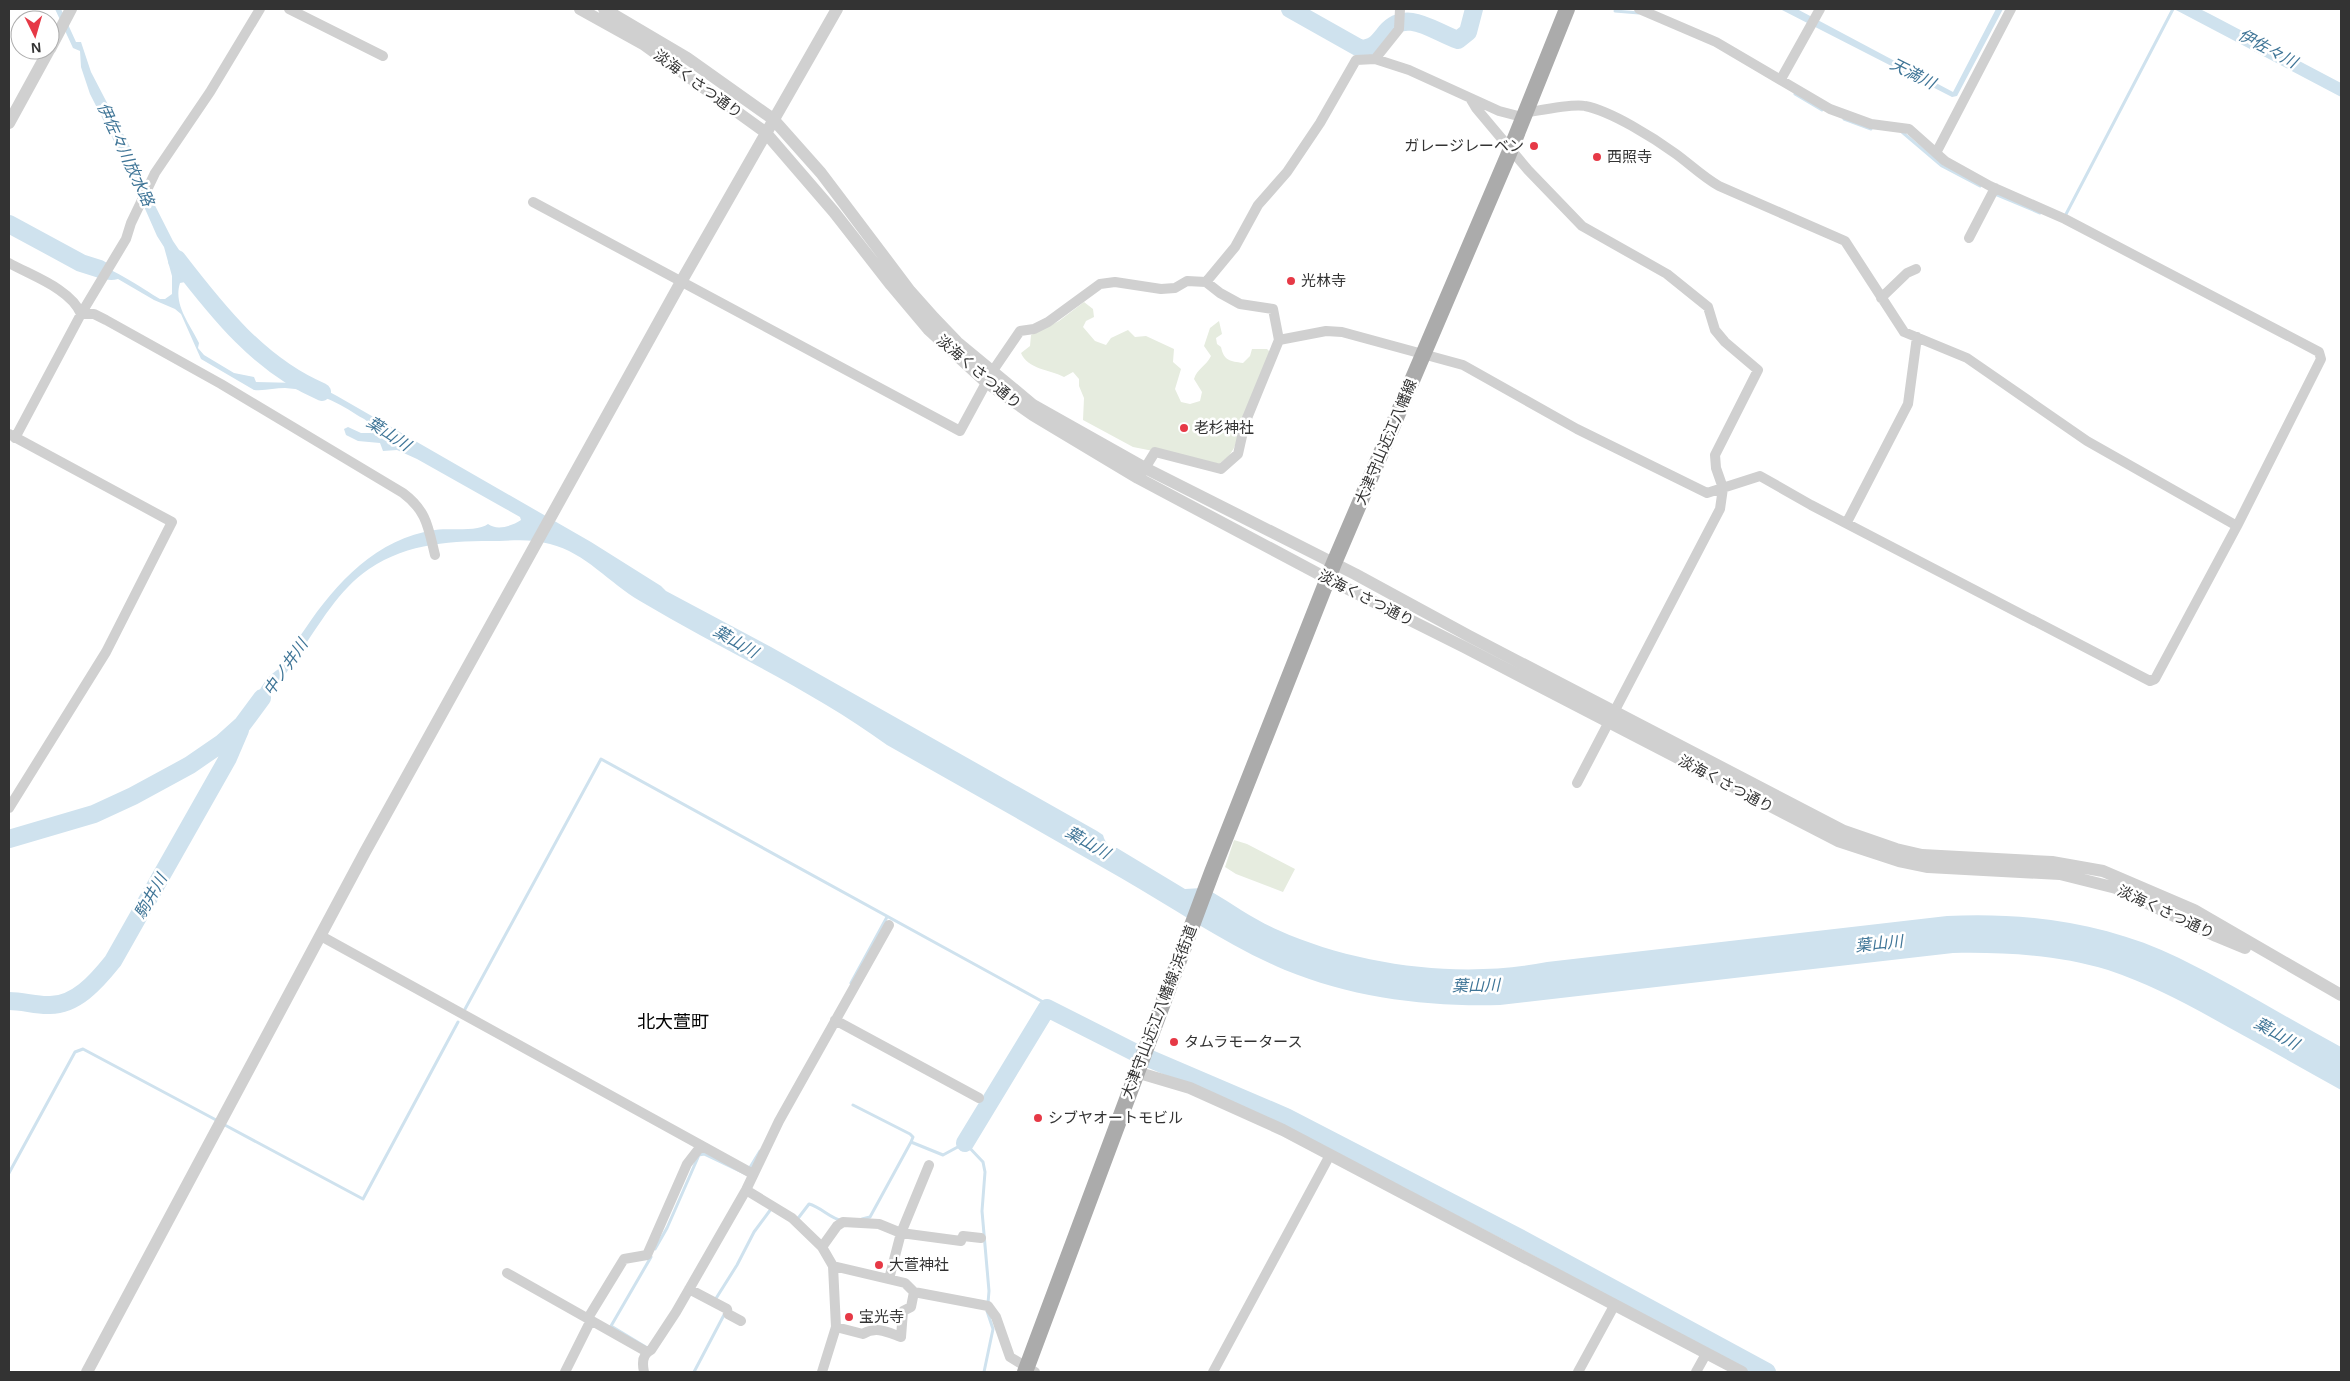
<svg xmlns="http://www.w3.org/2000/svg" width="2350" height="1381" font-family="Arial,'Noto Sans JP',sans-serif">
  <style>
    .green { fill: #e6ecdf }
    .water { fill: #cfe2ee }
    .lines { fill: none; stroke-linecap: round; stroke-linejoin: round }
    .stream { stroke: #cfe2ee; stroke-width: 3 }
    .river { stroke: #cfe2ee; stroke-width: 18 }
    .minor { stroke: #d0d0d0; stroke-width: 10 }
    .tertiary { stroke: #d0d0d0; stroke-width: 12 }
    .primary { stroke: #ababab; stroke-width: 16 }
    .poi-dot { fill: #e63946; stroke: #fff; stroke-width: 2 }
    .labels { text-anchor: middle; stroke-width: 5; stroke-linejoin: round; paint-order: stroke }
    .street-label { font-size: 15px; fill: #333; stroke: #fff }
    .poi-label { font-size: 15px; fill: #333; stroke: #fff; text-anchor: start }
    .water-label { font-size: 16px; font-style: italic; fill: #3f7597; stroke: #fff }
    .quarter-label { font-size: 18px; fill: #000; stroke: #fff }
  </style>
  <rect width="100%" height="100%" fill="#fff"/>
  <path class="green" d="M1084,302L1093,309L1094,317L1086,321L1083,327L1095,341L1106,345L1111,338L1128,330L1135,337L1146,336L1174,349L1173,362L1181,369L1175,389L1181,402L1190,404L1200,401L1202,392L1194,379C1197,369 1206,366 1211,356L1204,346L1210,328L1219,321L1222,334L1216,338L1217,344L1221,347C1224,361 1230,361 1243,363L1250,356L1252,349H1267L1271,353L1234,448L1229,456L1219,464L1133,447L1083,420L1084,398L1079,386V379L1073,372L1064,377C1051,370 1027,369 1021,353L1030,346L1031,335L1059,321Z
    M1234,840L1247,844L1295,869L1283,892L1236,874L1225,867Z"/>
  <path class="water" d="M55,9H61L76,42H81L91,72L130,147L138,172L173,241L194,272L185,282L180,283C173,305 190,324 199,343L198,348L204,355L234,373L254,377L256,382L298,383L309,381L337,396L591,542L661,586L666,591L771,647L1097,831L1103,835C1105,842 1109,849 1117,848L1185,889L1202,888L1212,892C1234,905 1255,920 1278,930C1358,966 1462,979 1547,962L1947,916C2026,912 2107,923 2179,958C2234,985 2287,1018 2341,1047V1090C2304,1069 2266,1048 2228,1027C2189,1005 2150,984 2108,970C2058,955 2005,952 1953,953L1500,1005C1428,1007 1353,998 1285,970C1228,946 1175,909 1121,878C1043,833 965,789 887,745C810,689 722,650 640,601C609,583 586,553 550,544C532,539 517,540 499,541C453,541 409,542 369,569C339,589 319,625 299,654C280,682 261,709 243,736C249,713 258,681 280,668C287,654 296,642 305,629C336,583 377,538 435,530C449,528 478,532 488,524C497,531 512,526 521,520L520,517L417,459L397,450L383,451L380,443L358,441L346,435L344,429L348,427L361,433H370L373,430C369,420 365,420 357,415C334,400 313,390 285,388C275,388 265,391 254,390L201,359L181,314L175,309L154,300L118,279C100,284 91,268 76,264C97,255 141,288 160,299H165L172,294V276L164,247L157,236L124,161L90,94L81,67L80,51L73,48Z
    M1780,9H1797L1953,92L1996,9H2003L1957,96L1952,97Z
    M2174,9H2200L2210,14L2341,83V97Z"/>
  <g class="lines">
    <path class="stream" d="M1615,11L1639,13
      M1795,94L1822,110
      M1844,119L1871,129
      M1902,132L1942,166L1980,186
      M1995,194L2040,213
      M2064,218L2173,9
      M851,983L887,917
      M464,1011L601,759L1045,1003L1047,1008
      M853,1105L910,1134L913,1137L911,1142L943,1155L965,1143L983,1162L985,1172L982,1211L989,1291L988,1303
      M223,1124L363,1199L458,1022
      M749,1169L760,1151
      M9,1173L75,1052L83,1049L218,1121
      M862,1219L870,1217L911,1142
      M796,1221L809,1204C821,1207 831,1219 841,1220
      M655,1249L667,1228L699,1155L704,1154L746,1174
      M715,1300L737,1265L754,1232L771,1209
      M649,1349L611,1326L651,1257
      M694,1372L725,1313
      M984,1372L993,1329L987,1311"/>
    <path class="river" d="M1290,9L1361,49C1375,47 1377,43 1386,32C1407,8 1434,32 1458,40L1468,32L1474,9
      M9,224L81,263L100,269
      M177,261V259C217,311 260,366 322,392
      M9,839L94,814L133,796L190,765L222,743L242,725L262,698
      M9,1001C22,1001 35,1005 47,1005C75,1007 97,981 113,961L228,758L240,730
      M965,1143L1047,1008L1134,1052L1286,1117L1518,1237L1767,1372"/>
    <path class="minor" d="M289,9L383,56
      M1375,59L1399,29L1400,9
      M1781,79L1820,9
      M1470,98L1476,108L1528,170L1582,226L1667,274L1708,307L1715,330L1725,342L1758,370L1715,455L1716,468L1723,488L1720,509L1577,783
      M1524,113C1538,111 1572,103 1585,106C1611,111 1654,138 1676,154C1691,165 1703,177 1719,186L1845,241L1904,332L1967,358L2087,441L2237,526
      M1936,153L2011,9
      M533,202L960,431L992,372L1020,331L1034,329L1048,322L1100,284L1115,282L1161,289L1175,288L1187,281L1206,282L1220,293L1240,304L1273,309L1279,340L1245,423L1238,454L1221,469L1155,452L1142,473
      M1969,238L1995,188
      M9,263C32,276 71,289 81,314
      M1206,282L1235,247L1258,205L1287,172L1320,123L1356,60L1375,59L1409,70L1499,111L1522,117
      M1881,298L1907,273L1916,269
      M81,314H94L106,320L221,384L403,493C427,511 428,527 435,555
      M1279,340L1326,331L1342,332L1463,365L1577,429L1707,493L1760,476L1811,505L2150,681L2155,679L2237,526L2321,359L2319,352L2065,219L1990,186L1945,161L1909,129L1871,124L1830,109L1716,42L1639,9
      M9,434L172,522L106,652L9,808
      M15,438L81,314L126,239L131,223L155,173L210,92L260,9
      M1847,522L1908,404L1917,337
      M321,936L753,1174
      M835,1020L979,1098
      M746,1190L792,1218L822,1247L833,1266L836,1327L822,1372
      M822,1247L837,1226L843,1222L879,1224L901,1233L961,1241L963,1236L981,1238
      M833,1266L905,1283L914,1292L988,1306L996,1317L1010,1357L1035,1372
      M507,1273L647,1352
      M889,1279L901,1233L929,1165
      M689,1289L727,1309L728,1314L741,1321
      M588,1318L624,1259L647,1255L687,1164L701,1146
      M836,1327L863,1334C876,1326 887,1332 901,1337L903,1311L911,1307L914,1292
      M565,1372L591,1320
      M644,1372C642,1363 642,1354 651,1350L676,1312L746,1190L779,1121L889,925
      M1213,1372L1330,1155
      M1578,1372L1614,1306
      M1696,1372L1706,1354"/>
    <path class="tertiary" d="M580,9L643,44L765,132L834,212L891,285L928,329L986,382L1033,415L1138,478L1328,579L1464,647L1838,841L1899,861L1928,867L2060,874L2116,888L2216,936L2245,948
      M604,9L687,58L773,119L821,173L910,291L934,318L957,342L1033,405L1145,468L1355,574L1469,636L1844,831L1896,849L1922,855L2052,862L2103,871L2194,910L2341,995
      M50,49L71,9
      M9,123L49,50
      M1136,1072L1190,1088L1283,1130L1742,1372
      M87,1372L365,852L681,282L837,9"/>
    <path class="primary" d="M1025,1372L1212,872L1334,563L1508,156L1567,9"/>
  </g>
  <g class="poi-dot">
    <circle cx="1534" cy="146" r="5"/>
    <circle cx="1597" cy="157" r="5"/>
    <circle cx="1291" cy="281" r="5"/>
    <circle cx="1184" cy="428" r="5"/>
    <circle cx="1174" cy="1042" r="5"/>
    <circle cx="1038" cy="1118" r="5"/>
    <circle cx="879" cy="1265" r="5"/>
    <circle cx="849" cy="1317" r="5"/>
  </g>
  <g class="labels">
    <g class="street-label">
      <text transform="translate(698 84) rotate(36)" y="5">淡海くさつ通り</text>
      <text transform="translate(979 372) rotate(40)" y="5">淡海くさつ通り</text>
      <text transform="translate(1386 442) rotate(-67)" y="5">大津守山近江八幡線</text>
      <text transform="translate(1366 598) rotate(27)" y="5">淡海くさつ通り</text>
      <text transform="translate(1726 784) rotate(28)" y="5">淡海くさつ通り</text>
      <text transform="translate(2166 912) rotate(25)" y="5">淡海くさつ通り</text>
      <text transform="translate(1159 1012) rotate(-69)" y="5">大津守山近江八幡線;浜街道</text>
    </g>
    <g class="poi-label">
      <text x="1524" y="151" text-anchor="end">ガレージレーベン</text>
      <text x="1607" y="162">西照寺</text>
      <text x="1301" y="286">光林寺</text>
      <text x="1194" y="433">老杉神社</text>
      <text x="1184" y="1047">タムラモータース</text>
      <text x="1048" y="1123">シブヤオートモビル</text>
      <text x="889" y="1270">大萱神社</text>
      <text x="859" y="1322">宝光寺</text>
    </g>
    <g class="water-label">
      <text transform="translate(2268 48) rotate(28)" y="6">伊佐々川</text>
      <text transform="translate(1913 73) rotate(27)" y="6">天満川</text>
      <text transform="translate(126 154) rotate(65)" y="6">伊佐々川放水路</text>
      <text transform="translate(389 433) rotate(33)" y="6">葉山川</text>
      <text transform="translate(736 641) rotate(30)" y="6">葉山川</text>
      <text transform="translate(285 667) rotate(-55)" y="6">中ノ井川</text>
      <text transform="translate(1088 842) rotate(30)" y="6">葉山川</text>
      <text transform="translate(150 896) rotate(-60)" y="6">駒井川</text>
      <text transform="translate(1879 943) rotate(-6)" y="6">葉山川</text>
      <text transform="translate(1476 985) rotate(-1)" y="6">葉山川</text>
      <text transform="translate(2277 1033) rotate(29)" y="6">葉山川</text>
    </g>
    <g class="quarter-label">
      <text x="673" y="1028">北大萱町</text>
    </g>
  </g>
  <rect width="2350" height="1381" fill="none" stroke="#333333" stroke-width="20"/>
  <g transform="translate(35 35) rotate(175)"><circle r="24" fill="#ffffff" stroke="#adadad"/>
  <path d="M0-4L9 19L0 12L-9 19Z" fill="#e63946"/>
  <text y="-8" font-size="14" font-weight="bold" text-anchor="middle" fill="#333333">N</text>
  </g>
</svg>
